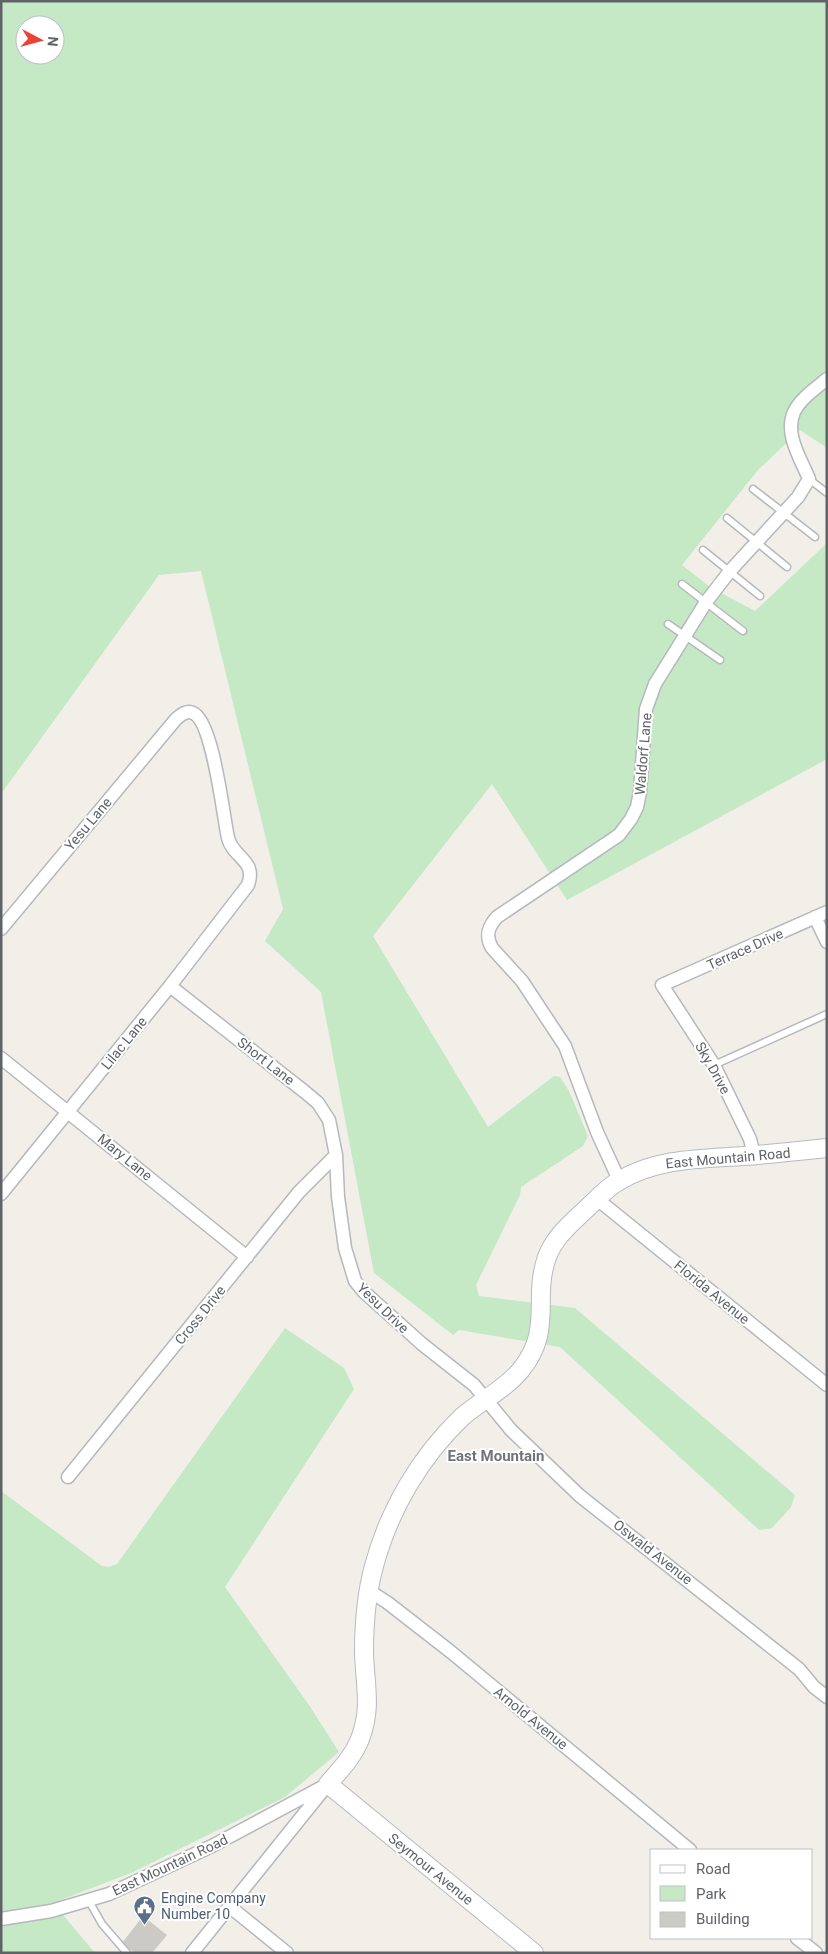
<svg xmlns="http://www.w3.org/2000/svg" width="828" height="1954" font-family="Roboto,sans-serif">
  <style>
    .green { fill: #c5e8c5; fill-rule: evenodd }
    .building { fill: #cccac5 }
    .lines { fill: none; stroke-linecap: round; stroke-linejoin: round }
    .lane-casing { stroke: #b5b8bc; stroke-width: 9 }
    .street-casing { stroke: #b5b8bc; stroke-width: 15 }
    .secondary-casing { stroke: #b6babf; stroke-width: 20 }
    .lane { stroke: #fff; stroke-width: 6 }
    .street { stroke: #fff; stroke-width: 12 }
    .secondary { stroke: #fff; stroke-width: 18 }
    .labels { text-anchor: middle; stroke-width: 4; stroke-linejoin: round; paint-order: stroke }
    .street-label { font-size: 14px; fill: #5f6368; stroke: #fff }
    .service-label { font-size: 14px; fill: #4e5e75; stroke: #fff; text-anchor: start }
    .neighbourhood-label { font-size: 15px; font-weight: bold; fill: #70757a; stroke: #fff }
  </style>
  <rect width="100%" height="100%" fill="#f1efe8"/>
  <path class="green" d="M1,1H827V448L800,430L758,470L682,565L710,587L755,611L827,543V759L567,900L492,784L373,936L488,1127L554,1076L560,1077L569,1091L588,1136L583,1146L521,1187L520,1195L476,1285L479,1296L575,1308L795,1495L791,1507L772,1528L759,1530L560,1347L459,1330L453,1335L374,1273L321,992L265,941L283,909L201,571L159,575L1,794ZM25,25H55V55H25Z
    M285,1328L344,1368L354,1389L225,1587L309,1705L339,1752L285,1797L131,1873L53,1903L95,1953H1V1491L102,1566L109,1567L117,1564Z"/>
  <path class="building" d="M143,1916L167,1935L152,1953H135L122,1943Z"/>
  <g class="lines">
    <defs>
      <path id="lane" d="M809,479L827,493
        M753,489L815,537
        M727,518L787,567
        M703,550L760,596
        M682,584L743,631
        M668,624L720,660
        M714,1065L827,1014
        M89,1901L102,1924L127,1953"/>
      <path id="street" d="M815,917L827,942
        M1,929L176,719C181,715 186,710 193,713C213,721 223,815 228,838C233,858 257,860 248,885L170,986L1,1194
        M170,986L305,1092L318,1103L329,1120L336,1155L338,1197L345,1248L355,1281L364,1292L422,1344L474,1385L511,1430L580,1496L799,1669L814,1687L827,1697
        M1,1058L247,1257
        M754,1155L750,1139L714,1065L662,985L827,912
        M619,1180L597,1132L565,1046L522,981L492,948C485,936 488,927 497,917L619,835L631,819L637,807L640,792L646,709L655,684L706,602L730,571L798,497L809,479C801,459 784,434 794,412C800,399 816,388 827,379
        M597,1199L827,1385
        M68,1477L299,1192L336,1155
        M368,1590L388,1603L451,1652L690,1850
        M229,1906L287,1953
        M1,1919L51,1911L109,1894L212,1846L328,1784
        M797,1938L816,1953
        M192,1953L324,1789"/>
      <path id="secondary" d="M534,1953L328,1784C340,1770 353,1757 360,1739C372,1708 365,1685 364,1653C364,1623 366,1595 374,1566C389,1510 420,1457 462,1417C480,1401 504,1390 520,1371C554,1330 532,1299 547,1257C554,1238 570,1224 584,1211C595,1201 606,1188 619,1181C657,1158 701,1159 744,1156C772,1154 799,1151 827,1148"/>
    </defs>
    <use href="#lane" class="lane-casing"/>
    <use href="#street" class="street-casing"/>
    <use href="#secondary" class="secondary-casing"/>
    <use href="#lane" class="lane"/>
    <use href="#street" class="street"/>
    <use href="#secondary" class="secondary"/>
  </g>
  <defs>
    <symbol id="civic-pin" viewBox="-11 -11 22 30"><path d="M0 17L-7.5 6A9.5 9.5 0 1 1 7.5 6Z" fill="#5c6f8a" stroke="#fff"/><path d="M-.6-6.5H3V-4.5H.6V-3L4-1V1h2V6H-6V1h2V-1L-.6-3ZM-1.2 2.5V6h2.4V2.5Z" fill="#fff"/></symbol>
  </defs>
  <g fill-rule="evenodd">
    <use href="#civic-pin" x="132" y="1894" width="25" height="34"/>
  </g>
  <g class="labels">
    <g class="street-label">
      <text transform="translate(643 754) rotate(-85)" y="5">Waldorf Lane</text>
      <text transform="translate(88 824) rotate(-50)" y="5">Yesu Lane</text>
      <text transform="translate(745 949) rotate(-24)" y="5">Terrace Drive</text>
      <text transform="translate(124 1043) rotate(-51)" y="5">Lilac Lane</text>
      <text transform="translate(266 1061) rotate(38)" y="5">Short Lane</text>
      <text transform="translate(713 1068) rotate(61)" y="5">Sky Drive</text>
      <text transform="translate(125 1157) rotate(39)" y="5">Mary Lane</text>
      <text transform="translate(728 1158) rotate(-5)" y="5">East Mountain Road</text>
      <text transform="translate(712 1292) rotate(39)" y="5">Florida Avenue</text>
      <text transform="translate(383 1308) rotate(44)" y="5">Yesu Drive</text>
      <text transform="translate(200 1315) rotate(-51)" y="5">Cross Drive</text>
      <text transform="translate(653 1552) rotate(38)" y="5">Oswald Avenue</text>
      <text transform="translate(531 1718) rotate(39)" y="5">Arnold Avenue</text>
      <text transform="translate(170 1865) rotate(-25)" y="5">East Mountain Road</text>
      <text transform="translate(431 1869) rotate(39)" y="5">Seymour Avenue</text>
    </g>
    <g class="service-label">
      <text x="161" y="1903">Engine Company<tspan x="161" dy="16">Number 10</tspan></text>
    </g>
    <g class="neighbourhood-label">
      <text x="496" y="1461">East Mountain</text>
    </g>
  </g>
  <rect width="828" height="1954" fill="none" stroke="#5f6368" stroke-width="5"/>
  <rect x="650" y="1849" width="162" height="90" fill="#ffffff" stroke="#bfc1c3"/>
  <rect x="660" y="1865" width="25" height="8" fill="#ffffff" stroke="#bfc1c3"/>
  <text x="696" y="1874" font-size="15" fill="#5f6368">Road</text>
  <rect x="660" y="1886" width="25" height="15" fill="#c5e8c5" stroke="#bfc1c3"/>
  <text x="696" y="1899" font-size="15" fill="#5f6368">Park</text>
  <rect x="660" y="1912" width="25" height="15" fill="#cccac5" stroke="#bfc1c3"/>
  <text x="696" y="1924" font-size="15" fill="#5f6368">Building</text>
  <g transform="translate(40 40) rotate(96)"><circle r="24" fill="#ffffff" stroke="#bfc1c3"/>
  <path d="M0-4L9 19L0 12L-9 19Z" fill="#ea4335"/>
  <text y="-8" font-size="14" font-weight="bold" text-anchor="middle" fill="#5f6368">N</text>
  </g>
</svg>
